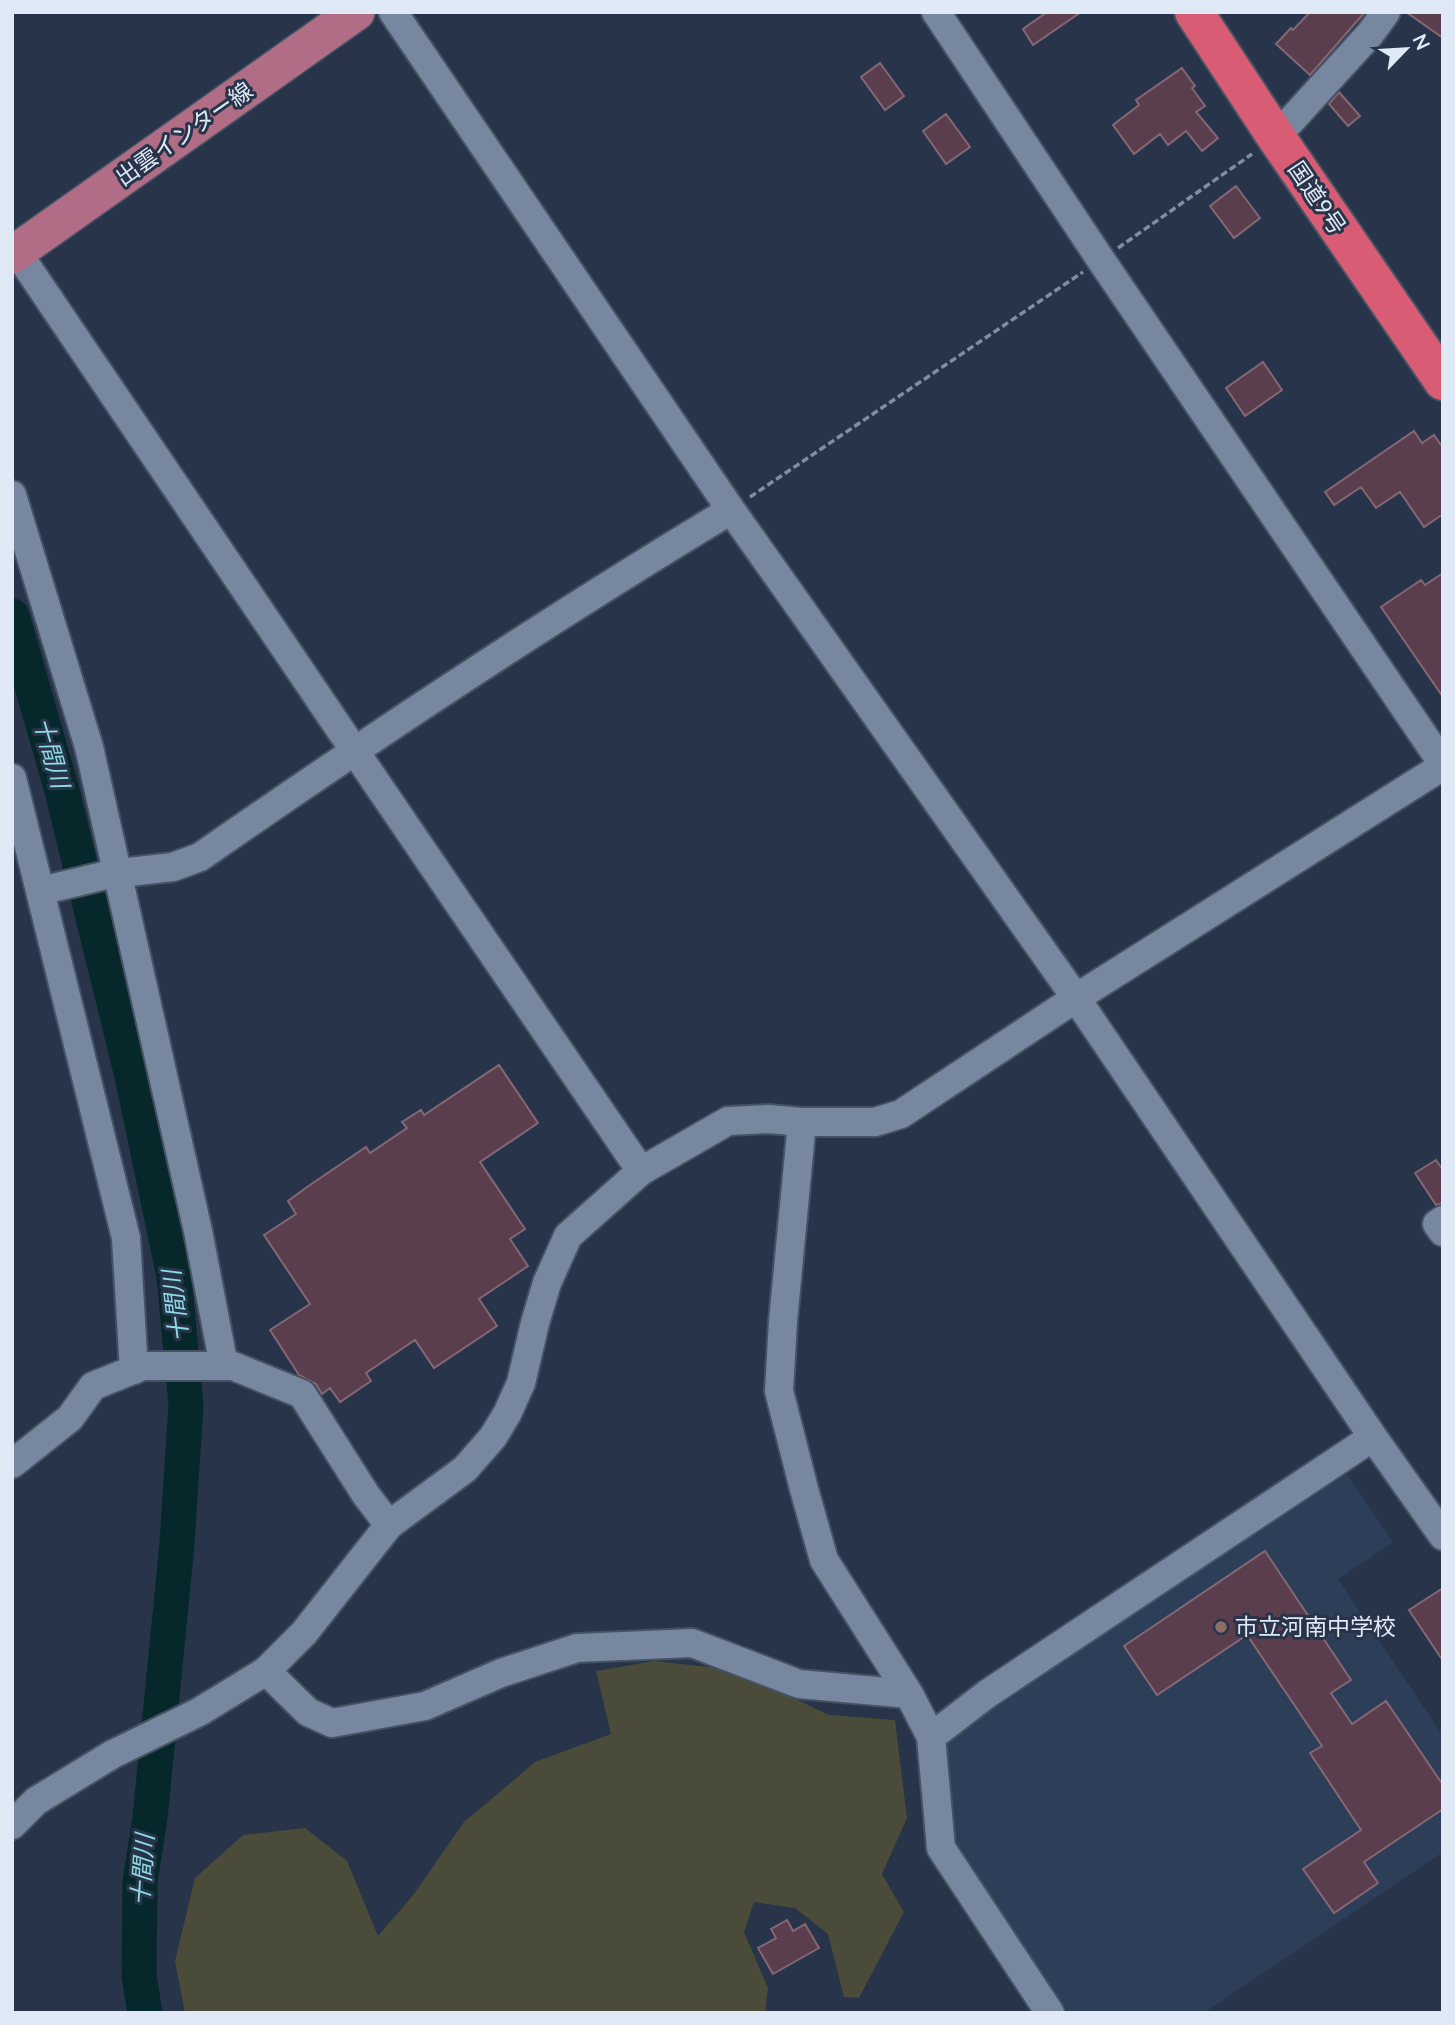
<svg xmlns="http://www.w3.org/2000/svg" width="1455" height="2025" font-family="Lato,'Noto Sans JP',sans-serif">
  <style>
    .built { fill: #2d3e59 }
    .green { fill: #4a4b39 }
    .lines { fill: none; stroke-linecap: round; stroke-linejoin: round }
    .river { stroke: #07282b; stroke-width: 35 }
    .building { fill: #5b3e4d; stroke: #846775; stroke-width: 2 }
    .minor-casing { stroke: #455263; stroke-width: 32 }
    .major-casing { stroke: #455263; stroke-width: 40 }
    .highway-casing { stroke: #455263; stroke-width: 42 }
    .path { stroke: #828e9f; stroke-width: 3.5; stroke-dasharray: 7 3.5; stroke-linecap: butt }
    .minor { stroke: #7787a0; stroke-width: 28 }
    .major { stroke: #b16d86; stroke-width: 37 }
    .highway { stroke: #d75c74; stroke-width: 38 }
    .education-dot { fill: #8d6e63; stroke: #27344a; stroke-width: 2.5 }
    .labels { text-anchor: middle; stroke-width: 6; stroke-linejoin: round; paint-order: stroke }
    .street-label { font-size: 23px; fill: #e0eaf7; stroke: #27344a }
    .poi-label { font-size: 23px; fill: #e0eaf7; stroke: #27344a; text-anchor: start }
    .water-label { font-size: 24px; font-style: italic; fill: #8edbe3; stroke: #27344a }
  </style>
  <rect width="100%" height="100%" fill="#27344a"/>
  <path class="built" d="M1344,1470L1393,1542L1338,1579L1443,1736V1852L1204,2013H1061L948,1845L943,1739Z"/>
  <path class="green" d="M654,1661L735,1670L829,1715L895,1720L907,1818L882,1874L904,1912L859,1998L844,1997L828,1934L795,1908L754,1902L744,1932L768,1988L765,2013H185L175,1961L195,1878L243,1835L305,1828L347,1861L378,1936L414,1894L464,1822L535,1762L611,1734L596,1671Z"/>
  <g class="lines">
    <path class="river" d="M12,616L61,787L132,1076L174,1276L186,1405L177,1544L150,1818L140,1882L139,1976L145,2013"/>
  </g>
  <path class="building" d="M1047,12H1081L1033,45L1023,29Z
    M1310,12H1365L1310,75L1276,44L1291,28L1293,30Z
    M1406,12H1443V38Z
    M880,63L904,96L885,110L861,77Z
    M1182,68L1195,86L1192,88L1205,106L1196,112L1218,138L1202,151L1186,131L1168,145L1160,134L1134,154L1113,125L1139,105L1136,100Z
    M1339,92L1360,116L1348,126L1329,104Z
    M946,114L970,147L946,164L923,131Z
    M1236,186L1260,218L1234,238L1210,206Z
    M1263,362L1282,390L1245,416L1226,388Z
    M1414,431L1422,443L1434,435L1443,448V514L1424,527L1400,492L1376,508L1361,487L1334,505L1325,492Z
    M1443,573V697L1381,607L1421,580L1425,585Z
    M499,1065L538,1123L480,1162L525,1229L510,1239L528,1266L479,1299L497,1326L434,1368L415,1340L366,1373L371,1381L340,1402L330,1388L322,1394L316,1384L299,1375L270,1330L310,1304L264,1235L296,1214L288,1201L307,1187L366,1147L370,1153L407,1128L402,1122L421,1110L424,1115Z
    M1436,1160L1443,1170V1203L1436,1205L1415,1173Z
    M1265,1551L1351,1680L1331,1693L1352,1724L1386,1701L1443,1785V1809L1364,1862L1378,1883L1334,1913L1303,1869L1361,1830L1310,1753L1322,1746L1247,1635L1157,1695L1124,1646Z
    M1443,1588V1661L1409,1610Z
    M787,1920L793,1931L805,1924L819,1948L773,1974L758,1948L776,1938L771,1929Z"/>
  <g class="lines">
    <defs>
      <path id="minor" d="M393,12L731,510L1076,998L1373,1437L1443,1536
        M936,12L1101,260L1443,764
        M1276,137L1370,34L1386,12
        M17,252L354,750L641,1171
        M12,495L89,747L198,1231L224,1366
        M12,778L126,1238L134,1370
        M40,891L111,874L173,867L200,857C374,736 550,619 731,510
        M802,1122L783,1321L779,1391L804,1489L824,1560L909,1694L931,1737L941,1848L1050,2013
        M1443,1220L1437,1224L1443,1232
        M12,1464L70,1418L93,1386L143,1366H233L302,1394L366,1495L389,1525
        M266,1671L308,1712L332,1723L425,1706L501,1673L577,1648L692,1643L799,1684L909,1694
        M931,1737L987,1694L1373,1437
        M12,1825L36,1801L113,1754L199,1712L266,1671L304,1633L389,1525L465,1469L493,1437L507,1414L521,1383L535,1323L547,1283L568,1236L641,1171L728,1121L769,1119L802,1122H875L901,1114L1076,998L1443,766"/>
      <path id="major" d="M12,255L356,12"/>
      <path id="highway" d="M1194,12L1276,137L1443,381"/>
    </defs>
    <use href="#minor" class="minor-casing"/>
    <use href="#major" class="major-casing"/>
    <use href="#highway" class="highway-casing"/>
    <path class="path" d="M1118,248L1252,154
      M750,497L1083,272"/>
    <use href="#minor" class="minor"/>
    <use href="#major" class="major"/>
    <use href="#highway" class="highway"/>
  </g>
  <circle class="education-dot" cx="1221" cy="1627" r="7"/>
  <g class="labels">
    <g class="street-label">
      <text transform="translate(184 134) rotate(-35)" y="8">出雲インター線</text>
      <text transform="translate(1317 198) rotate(56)" y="8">国道9号</text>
    </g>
    <g class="poi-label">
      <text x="1235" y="1635">市立河南中学校</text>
    </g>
    <g class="water-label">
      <text transform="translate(51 753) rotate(74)" y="8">十間川</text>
      <text transform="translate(176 1306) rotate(-97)" y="8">十間川</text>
      <text transform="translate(143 1870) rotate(-86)" y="8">十間川</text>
    </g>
  </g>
  <rect width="1455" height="2025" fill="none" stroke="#e0eaf7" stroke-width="28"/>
  <g transform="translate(1406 49) rotate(65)" stroke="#27344a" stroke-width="5" paint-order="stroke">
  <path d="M0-5L12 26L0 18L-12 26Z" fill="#e0eaf7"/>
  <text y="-10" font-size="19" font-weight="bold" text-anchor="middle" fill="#e0eaf7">N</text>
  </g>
</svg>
